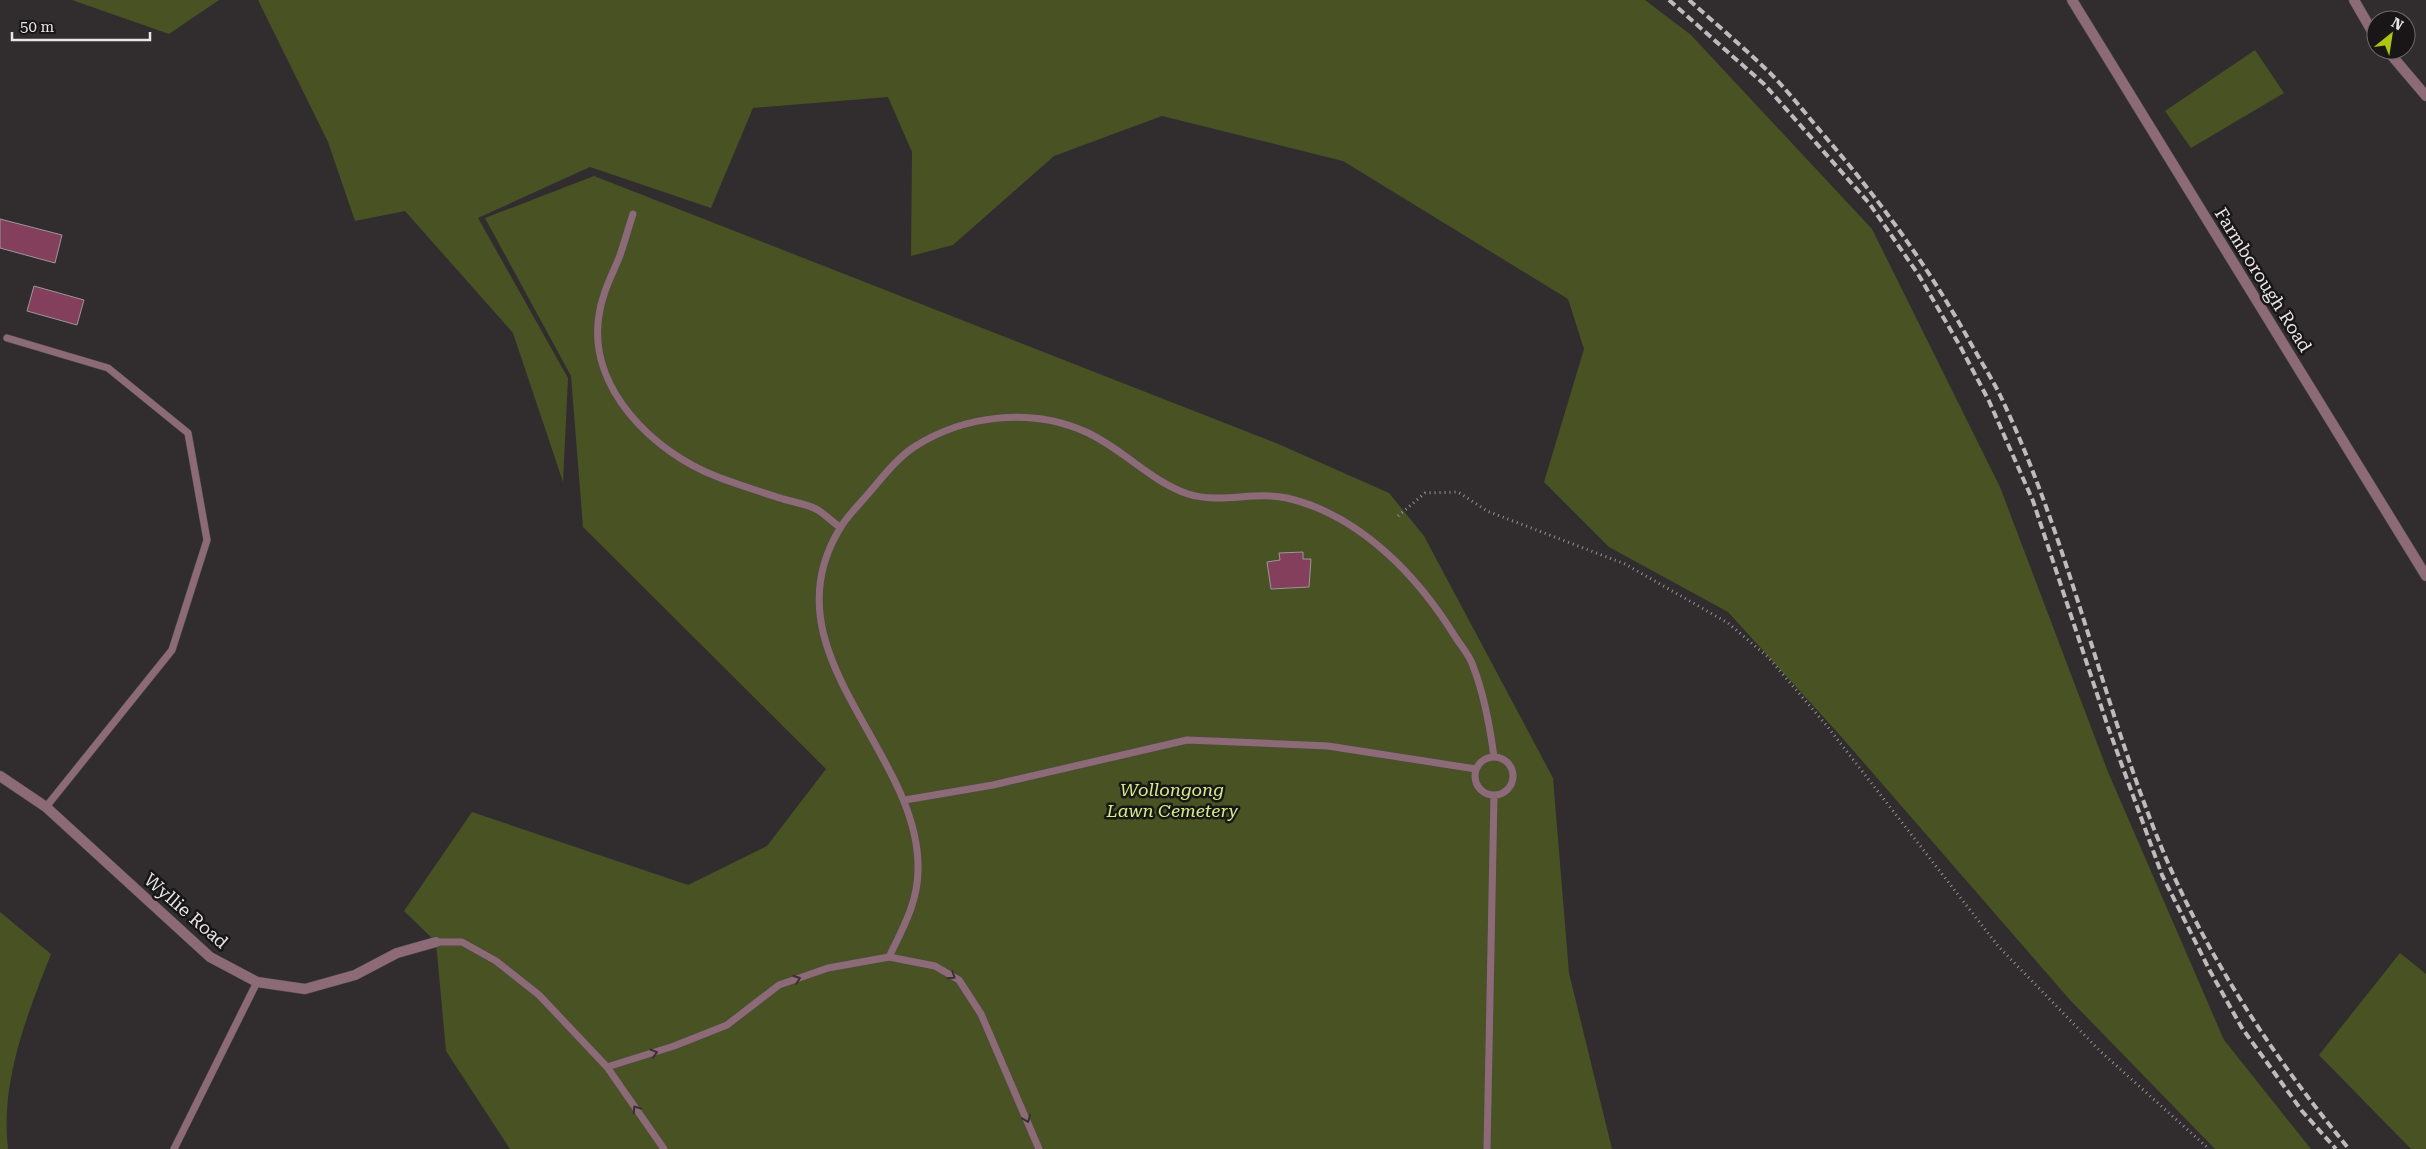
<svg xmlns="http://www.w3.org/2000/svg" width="2426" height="1149" font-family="'Roboto Serif',serif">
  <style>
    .green { fill: #485223 }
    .building { fill: #833f5b; stroke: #9c9799 }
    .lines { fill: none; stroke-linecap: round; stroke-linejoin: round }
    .service-casing { stroke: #4e4b4c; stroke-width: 8 }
    .minor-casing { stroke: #4e4b4c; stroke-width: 11 }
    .tertiary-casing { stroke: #4e4b4c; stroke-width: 11 }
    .path { stroke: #949192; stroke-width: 3; stroke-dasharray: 1 4; stroke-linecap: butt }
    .service { stroke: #8c6b76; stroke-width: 7 }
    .minor { stroke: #8c6b76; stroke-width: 10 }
    .tertiary { stroke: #8c6b76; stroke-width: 10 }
    .rail { stroke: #bdbbbc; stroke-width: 4; stroke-dasharray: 8 4; stroke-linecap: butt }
    .oneway { stroke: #3b3034 }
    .labels { text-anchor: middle; stroke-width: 5; stroke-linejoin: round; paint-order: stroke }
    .street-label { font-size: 18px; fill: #e8e6e7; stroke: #181617 }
    .park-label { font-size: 18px; font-style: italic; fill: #d8ee88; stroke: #181617 }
  </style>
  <rect width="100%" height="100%" fill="#312d2f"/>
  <path class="green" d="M72,0H219L169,34Z
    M258,0H1645L1691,35L1872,229L2000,487L2108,772L2224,1040L2311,1149H2215L2070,1000L1838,733L1728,612L1609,547L1544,482L1584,349L1568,299L1343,161L1162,116L1054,156L953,245L911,256L912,152L888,97L753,108L711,208L590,167L478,218L568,378L563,482L513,333L405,211L355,221L328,142Z
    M2255,50L2284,93L2191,148L2165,111Z
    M594,176L1276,443L1389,493L1424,536L1553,778L1569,973L1612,1149H510L446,1051L436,942L404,911L472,812L688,885L767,846L826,769L583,527L571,376L485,218Z
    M0,912L51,954C27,1015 0,1082 8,1149H0Z
    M2400,953L2426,974V1149H2411L2319,1055Z"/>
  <path class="building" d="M0,219L62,235L55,263L0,248Z
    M34,286L84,300L77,325L27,311Z
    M1303,552V559H1311L1309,587L1271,589L1267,562L1280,560L1279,553Z"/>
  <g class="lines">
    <defs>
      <path id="service" d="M633,214C628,229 624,244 619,258C611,277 602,294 599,315C587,388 654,453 718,477C739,485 761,492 783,499C794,502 806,504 816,509C824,513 832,522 840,527
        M7,338L108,368L188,433L207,540L172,650L46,807
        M1475 776a19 19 0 1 1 38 0a19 19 0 1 1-38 0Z
        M905,800L993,785L1187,740L1328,746L1476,769
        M436,942H462L496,961L539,995L607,1067L664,1149
        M889,957C902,930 918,902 918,870C921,752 765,654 839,530C846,517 858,506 868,494C882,478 896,459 914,447C964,415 1031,407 1086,432C1122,448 1150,481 1188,494C1220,504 1254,491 1287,498C1360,515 1418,576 1456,638C1462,647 1470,656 1473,666C1484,694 1490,727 1494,757
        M607,1067L674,1046L727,1025L779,985L828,968L889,957L935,966L959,980L981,1014L1039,1149
        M174,1149L257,982
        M1487,1149L1494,796"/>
      <path id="minor" d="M2354,0L2376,38
        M2387,50L2426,96
        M0,776L46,807L210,957L257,982L305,989L355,975L397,953L436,942"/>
      <path id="tertiary" d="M2072,0L2426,576"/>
    </defs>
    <use href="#service" class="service-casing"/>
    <use href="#minor" class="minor-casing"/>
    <use href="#tertiary" class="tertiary-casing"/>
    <path class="path" d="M1398,516L1425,493L1458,492L1487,511L1625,564L1728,623L1768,657L1827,726L1998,946L2100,1051L2209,1149"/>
    <use href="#service" class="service"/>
    <use href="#minor" class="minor"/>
    <use href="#tertiary" class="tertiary"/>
    <path class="rail" d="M1669,0L1764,84L1869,203L1918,274L1960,346L1989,401L2033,501L2108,727L2162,875L2210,971L2242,1028L2302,1111L2336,1149
      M1689,0C1716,24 1743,47 1769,72C1788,91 1805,113 1822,133C1879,199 1928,266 1970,342C1980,360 1991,377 2000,395C2067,536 2099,690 2156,834C2202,950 2270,1053 2349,1149"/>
  </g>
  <defs><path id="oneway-chevron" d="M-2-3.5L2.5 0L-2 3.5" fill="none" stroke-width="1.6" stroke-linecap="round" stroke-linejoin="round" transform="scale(1.25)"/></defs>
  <g class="oneway">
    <use href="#oneway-chevron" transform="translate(952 976) rotate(33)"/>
    <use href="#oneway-chevron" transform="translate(797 979) rotate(-20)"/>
    <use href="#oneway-chevron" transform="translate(654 1053) rotate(-17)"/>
    <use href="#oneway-chevron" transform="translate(636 1109) rotate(-125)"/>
    <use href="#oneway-chevron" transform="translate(1027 1119) rotate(68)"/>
  </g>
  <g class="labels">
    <g class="street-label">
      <text transform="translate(2263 280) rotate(58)" y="6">Farmborough Road</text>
      <text transform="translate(186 911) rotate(41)" y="6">Wyllie Road</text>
    </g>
    <g class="park-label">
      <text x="1172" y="796">Wollongong<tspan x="1172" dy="21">Lawn Cemetery</tspan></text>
    </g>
  </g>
  <g transform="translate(2391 35) rotate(30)"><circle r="24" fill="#181617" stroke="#6b696a"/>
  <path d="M0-4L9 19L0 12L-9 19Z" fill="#acc613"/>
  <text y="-8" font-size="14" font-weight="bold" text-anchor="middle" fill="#e8e6e7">N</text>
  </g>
  <path d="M12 32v8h138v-8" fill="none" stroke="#e8e6e7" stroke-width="2.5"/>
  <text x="20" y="32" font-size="15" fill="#e8e6e7" stroke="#181617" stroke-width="4" paint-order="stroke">50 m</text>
</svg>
